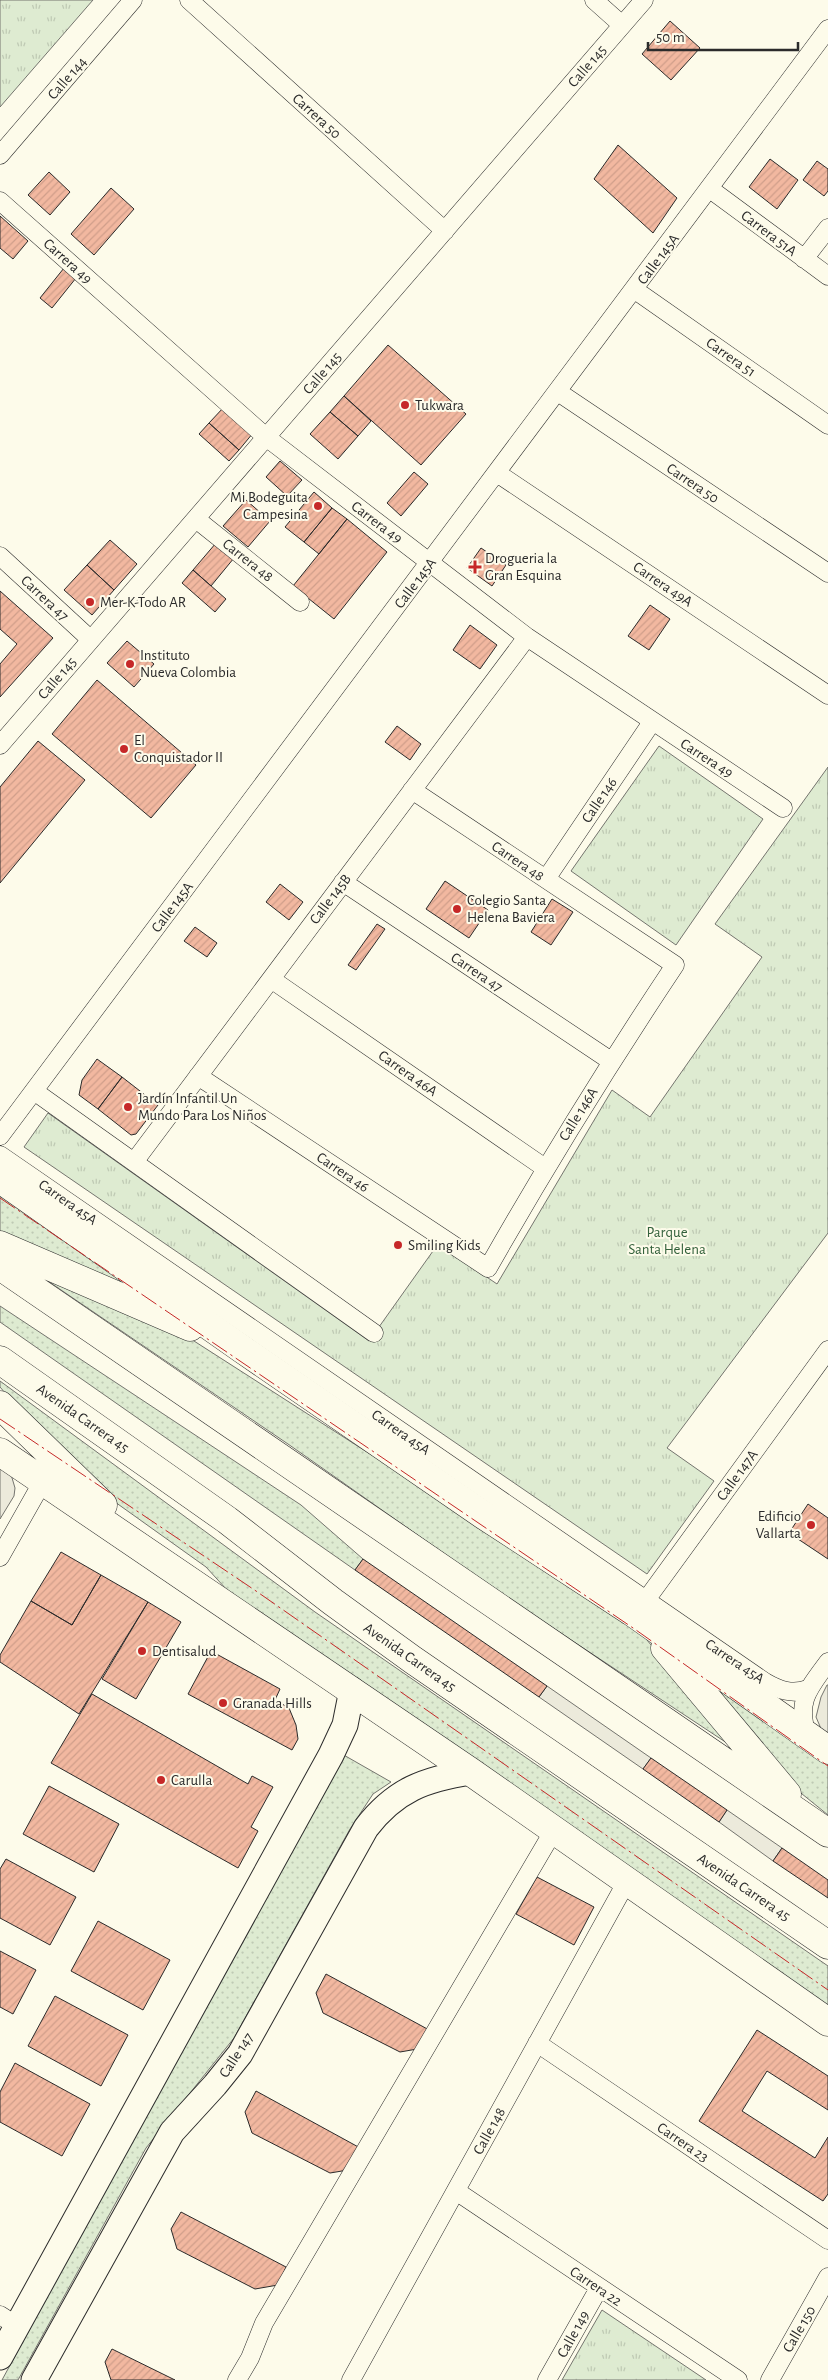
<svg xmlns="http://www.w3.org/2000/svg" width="828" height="2380" font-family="'Alegreya Sans',sans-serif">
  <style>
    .grass { fill: url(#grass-dots); stroke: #74746e }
    .park { fill: url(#park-tufts); stroke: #74746e }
    .parking { fill: #eceadb; stroke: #74746e }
    .building { fill: url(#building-hatch); stroke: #2b2b2b }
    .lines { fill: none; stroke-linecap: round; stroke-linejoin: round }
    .minor-casing { stroke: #2b2b2b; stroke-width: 19 }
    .secondary-casing { stroke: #2b2b2b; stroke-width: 27 }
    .trunk-casing { stroke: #2b2b2b; stroke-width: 29 }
    .minor { stroke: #fdfbea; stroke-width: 18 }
    .secondary { stroke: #fdfbea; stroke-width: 25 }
    .trunk { stroke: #fdfbea; stroke-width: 28 }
    .power { stroke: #c62828; stroke-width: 1; stroke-dasharray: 18 4 2.5 4; stroke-linecap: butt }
    .poi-dot { fill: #c62828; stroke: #fdfbea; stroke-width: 2 }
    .labels { text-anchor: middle; stroke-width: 4; stroke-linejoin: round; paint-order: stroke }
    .street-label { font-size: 15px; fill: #2b2b2b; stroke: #fdfbea }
    .poi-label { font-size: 15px; fill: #2b2b2b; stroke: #fdfbea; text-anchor: start }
    .park-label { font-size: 15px; fill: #34623c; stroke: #fdfbea }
  </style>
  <defs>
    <pattern id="grass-dots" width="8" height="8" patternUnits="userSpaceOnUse" patternTransform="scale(1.25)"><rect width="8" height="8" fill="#deebd1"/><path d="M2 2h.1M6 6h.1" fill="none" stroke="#bfcab4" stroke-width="1.8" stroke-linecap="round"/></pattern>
    <pattern id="park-tufts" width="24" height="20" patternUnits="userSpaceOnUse" patternTransform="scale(1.25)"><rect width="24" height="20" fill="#deebd1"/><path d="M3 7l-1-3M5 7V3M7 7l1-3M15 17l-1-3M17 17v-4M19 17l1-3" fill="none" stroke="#bfcab4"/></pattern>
    <pattern id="building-hatch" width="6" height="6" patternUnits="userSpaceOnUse" patternTransform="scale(1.25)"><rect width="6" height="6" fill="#f2b8a0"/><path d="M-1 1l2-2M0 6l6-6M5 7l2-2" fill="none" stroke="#d09e8a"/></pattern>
  </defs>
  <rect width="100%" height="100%" fill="#fdfbea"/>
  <path class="grass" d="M0,1193L155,1302L0,1236Z
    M36,1273L194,1341L451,1506L637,1628L739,1751L503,1595L288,1444Z
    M0,1306L301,1505L363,1559L355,1570L0,1322Z
    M0,1381L315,1612L828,1966V2010L238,1602L206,1567L115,1502L49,1444L0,1387Z
    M695,1669L828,1762V1815L791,1785Z
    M342,1754L391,1782L373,1794L350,1829L234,2038L146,2148L18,2380H2Z"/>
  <path class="park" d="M0,0H93L0,107Z
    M659,746L763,819L676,945L571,871Z
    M828,767V1233L667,1448L714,1481L647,1574L24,1147L48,1113L369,1341L438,1244L497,1284L612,1090L650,1117L762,957L715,924Z
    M602,2310L706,2380H562Z"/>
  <path class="parking" d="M0,1463L10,1471L15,1488L14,1496L0,1519Z
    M827,1685H828V1736L822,1731L816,1717L821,1697Z
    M547,1686L651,1758L643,1769L539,1697Z
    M727,1810L782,1848L773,1861L719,1822Z"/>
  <path class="building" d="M670,21L700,48L671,80L642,54Z
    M618,145L677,198L653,233L594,179Z
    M770,159L798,180L777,209L749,187Z
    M817,161L828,169V191L824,196L803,180Z
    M49,172L70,192L50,215L28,195Z
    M111,188L134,209L94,255L71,234Z
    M0,216L28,241L13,259L0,248Z
    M64,268L76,278L52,308L40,298Z
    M388,345L466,414L421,465L344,396Z
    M344,396L371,421L358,436L330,412Z
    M224,407L253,433L239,450L209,423Z
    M330,412L358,436L338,459L310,434Z
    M209,423L239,450L229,461L199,434Z
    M280,461L302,480L287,496L266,477Z
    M414,472L428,484L401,516L387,503Z
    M314,492L332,508L304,542L285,527Z
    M246,500L270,521L248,547L223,526Z
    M332,508L347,519L319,554L304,542Z
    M347,519L387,552L334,619L293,586Z
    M110,540L137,564L114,590L87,565Z
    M216,543L234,558L211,586L193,570Z
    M481,548L506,565L492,586L467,568Z
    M87,565L114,590L92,615L64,590Z
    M193,570L226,599L215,612L182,583Z
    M0,591L53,638L0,697V664L17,644L0,629Z
    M650,605L670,619L649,650L628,636Z
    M470,625L497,645L480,669L453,650Z
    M127,641L154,664L134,687L107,663Z
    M97,680L196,765L151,818L52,734Z
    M397,726L421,744L410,760L385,742Z
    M38,741L85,780L0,883V787Z
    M445,881L488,910L469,938L426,909Z
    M280,884L303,902L289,920L266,902Z
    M552,899L573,912L551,945L531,932Z
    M377,924L385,929L356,970L348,965Z
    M195,927L217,943L207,957L184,941Z
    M97,1059L122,1077L98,1109L79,1095L82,1080Z
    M122,1077L158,1105L136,1134L131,1135L98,1109Z
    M808,1504L828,1518V1559L789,1533Z
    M61,1552L101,1575L72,1625L31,1601Z
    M363,1559L547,1686L539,1697L355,1570Z
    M101,1575L148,1602L79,1714L0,1662V1655L31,1601L72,1625Z
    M148,1602L181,1622L136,1699L102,1679Z
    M211,1651L280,1689L275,1700L289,1708L296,1725L298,1739L292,1750L188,1694Z
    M92,1694L248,1784L252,1776L273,1787L251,1827L258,1831L238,1868L51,1763Z
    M651,1758L727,1810L719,1822L643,1769Z
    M49,1786L119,1824L94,1872L23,1834Z
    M782,1848L828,1880V1898L773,1861Z
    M6,1859L76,1897L50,1945L0,1918V1869Z
    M537,1877L594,1907L574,1945L516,1914Z
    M98,1921L170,1960L143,2010L71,1971Z
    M0,1951L36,1970L13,2014L0,2007Z
    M326,1974L431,2031L423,2048L400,2052L323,2013L316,1993Z
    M55,1996L128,2035L101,2086L28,2046Z
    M757,2030L828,2076V2110L767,2071L742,2111L815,2158L828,2137V2194L823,2201L699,2121Z
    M15,2063L90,2104L62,2156L0,2122V2092Z
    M256,2091L362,2149L354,2169L330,2173L252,2133L245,2112Z
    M181,2212L286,2267L278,2285L255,2289L177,2249L171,2229Z
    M112,2349L175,2380H111L105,2362Z"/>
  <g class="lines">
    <defs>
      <path id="minor" d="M189,0L445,231
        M594,0L622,25
        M0,155L133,0
        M710,189L828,276
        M0,201L266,437L527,637L783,808
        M804,259L828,228
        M635,290L828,425
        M558,392L828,573
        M497,473L828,695
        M196,519L300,602
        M0,556L90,639
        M0,745L644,0
        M546,879L652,722
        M343,882L611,1061
        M271,979L545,1168
        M198,1076L488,1268C547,1164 609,1064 675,965L412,790
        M34,1091L374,1333
        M0,1136L828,29
        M0,1155L765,1682C779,1690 792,1695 808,1689
        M134,1162L527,637
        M0,1557L43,1481
        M646,1600L828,1350
        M807,1735C796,1701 809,1688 828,1662
        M537,2043L828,2240
        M456,2191L738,2380
        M0,2315L17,2326
        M237,2380L250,2358L264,2323L554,1830
        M351,2380L627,1881
        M547,2380L599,2288
        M770,2380L828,2277"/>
      <path id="secondary" d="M0,2357L331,1755L345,1725L352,1690
        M34,2380L172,2132L215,2085L240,2054L366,1828C395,1790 425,1779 471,1772"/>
      <path id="trunk" d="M0,1179L242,1349L482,1514L632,1612L828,1750
        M0,1245L190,1327
        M0,1266L828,1833
        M0,1360L227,1520L333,1602L413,1660L828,1945
        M0,1405L103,1505
        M0,1452L471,1772L828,2022
        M665,1648L787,1794"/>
    </defs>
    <use href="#minor" class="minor-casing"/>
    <use href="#secondary" class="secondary-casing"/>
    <use href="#trunk" class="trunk-casing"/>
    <use href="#minor" class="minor"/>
    <use href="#secondary" class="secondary"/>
    <use href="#trunk" class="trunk"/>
    <path class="power" d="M0,1198L636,1630L828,1766
      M0,1419L256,1591L828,1990"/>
  </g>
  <g class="poi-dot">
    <circle cx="405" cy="405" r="5"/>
    <circle cx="318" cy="506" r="5"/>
    <path d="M472.5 559.5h5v5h5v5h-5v5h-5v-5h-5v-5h5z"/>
    <circle cx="90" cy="602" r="5"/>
    <circle cx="130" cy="664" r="5"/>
    <circle cx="124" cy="749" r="5"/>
    <circle cx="457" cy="909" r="5"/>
    <circle cx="128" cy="1107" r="5"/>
    <circle cx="398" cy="1245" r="5"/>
    <circle cx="811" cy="1525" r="5"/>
    <circle cx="142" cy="1651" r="5"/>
    <circle cx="223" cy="1703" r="5"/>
    <circle cx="161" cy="1780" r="5"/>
  </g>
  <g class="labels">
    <g class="street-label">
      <text transform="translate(587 66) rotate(-49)" y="5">Calle 145</text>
      <text transform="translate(67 78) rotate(-49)" y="5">Calle 144</text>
      <text transform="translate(317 116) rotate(42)" y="5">Carrera 50</text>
      <text transform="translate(769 233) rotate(37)" y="5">Carrera 51A</text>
      <text transform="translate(658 259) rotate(-53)" y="5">Calle 145A</text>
      <text transform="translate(68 261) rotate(42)" y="5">Carrera 49</text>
      <text transform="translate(731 357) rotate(35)" y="5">Carrera 51</text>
      <text transform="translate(322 373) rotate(-49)" y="5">Calle 145</text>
      <text transform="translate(693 483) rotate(34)" y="5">Carrera 50</text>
      <text transform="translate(377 522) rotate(37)" y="5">Carrera 49</text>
      <text transform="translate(248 560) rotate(38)" y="5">Carrera 48</text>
      <text transform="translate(415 583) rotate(-53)" y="5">Calle 145A</text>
      <text transform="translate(663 584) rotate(34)" y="5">Carrera 49A</text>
      <text transform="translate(45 598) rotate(43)" y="5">Carrera 47</text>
      <text transform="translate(57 678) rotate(-49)" y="5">Calle 145</text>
      <text transform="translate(707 758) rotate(33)" y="5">Carrera 49</text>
      <text transform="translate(599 800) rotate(-56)" y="5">Calle 146</text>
      <text transform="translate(518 861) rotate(34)" y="5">Carrera 48</text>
      <text transform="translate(330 899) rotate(-53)" y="5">Calle 145B</text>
      <text transform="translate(172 907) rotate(-53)" y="5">Calle 145A</text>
      <text transform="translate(477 972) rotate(34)" y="5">Carrera 47</text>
      <text transform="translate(408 1073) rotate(35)" y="5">Carrera 46A</text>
      <text transform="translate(578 1114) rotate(-58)" y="5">Calle 146A</text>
      <text transform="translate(343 1172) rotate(34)" y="5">Carrera 46</text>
      <text transform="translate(68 1202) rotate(35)" y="5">Carrera 45A</text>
      <text transform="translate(83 1418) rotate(35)" y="5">Avenida Carrera 45</text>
      <text transform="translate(401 1432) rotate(35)" y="5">Carrera 45A</text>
      <text transform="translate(737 1475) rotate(-54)" y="5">Calle 147A</text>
      <text transform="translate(410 1657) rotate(35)" y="5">Avenida Carrera 45</text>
      <text transform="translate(735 1661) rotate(34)" y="5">Carrera 45A</text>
      <text transform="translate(744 1887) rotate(34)" y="5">Avenida Carrera 45</text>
      <text transform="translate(236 2055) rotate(-57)" y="5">Calle 147</text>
      <text transform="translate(489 2131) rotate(-61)" y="5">Calle 148</text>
      <text transform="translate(683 2142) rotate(34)" y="5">Carrera 23</text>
      <text transform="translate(596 2286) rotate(34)" y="5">Carrera 22</text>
      <text transform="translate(799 2329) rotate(-60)" y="5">Calle 150</text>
      <text transform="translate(573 2334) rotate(-61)" y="5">Calle 149</text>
    </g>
    <g class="poi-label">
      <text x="415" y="410">Tukwara</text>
      <text x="308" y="502" text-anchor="end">Mi Bodeguita<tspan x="308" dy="17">Campesina</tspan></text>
      <text x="485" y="563">Drogueria la<tspan x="485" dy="17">Gran Esquina</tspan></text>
      <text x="100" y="607">Mer-K-Todo AR</text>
      <text x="140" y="660">Instituto<tspan x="140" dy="17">Nueva Colombia</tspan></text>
      <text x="134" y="745">El<tspan x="134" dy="17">Conquistador II</tspan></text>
      <text x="467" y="905">Colegio Santa<tspan x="467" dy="17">Helena Baviera</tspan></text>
      <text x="138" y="1103">Jardín Infantil Un<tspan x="138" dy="17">Mundo Para Los Niños</tspan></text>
      <text x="408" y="1250">Smiling Kids</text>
      <text x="801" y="1521" text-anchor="end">Edificio<tspan x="801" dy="17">Vallarta</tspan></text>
      <text x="152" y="1656">Dentisalud</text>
      <text x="233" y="1708">Granada Hills</text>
      <text x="171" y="1785">Carulla</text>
    </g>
    <g class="park-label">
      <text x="667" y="1237">Parque<tspan x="667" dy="17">Santa Helena</tspan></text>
    </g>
  </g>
  <path d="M648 42v8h150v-8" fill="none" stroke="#2b2b2b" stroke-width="2.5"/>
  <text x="656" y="42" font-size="15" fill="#2b2b2b" stroke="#fdfbea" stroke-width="4" paint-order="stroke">50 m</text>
</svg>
